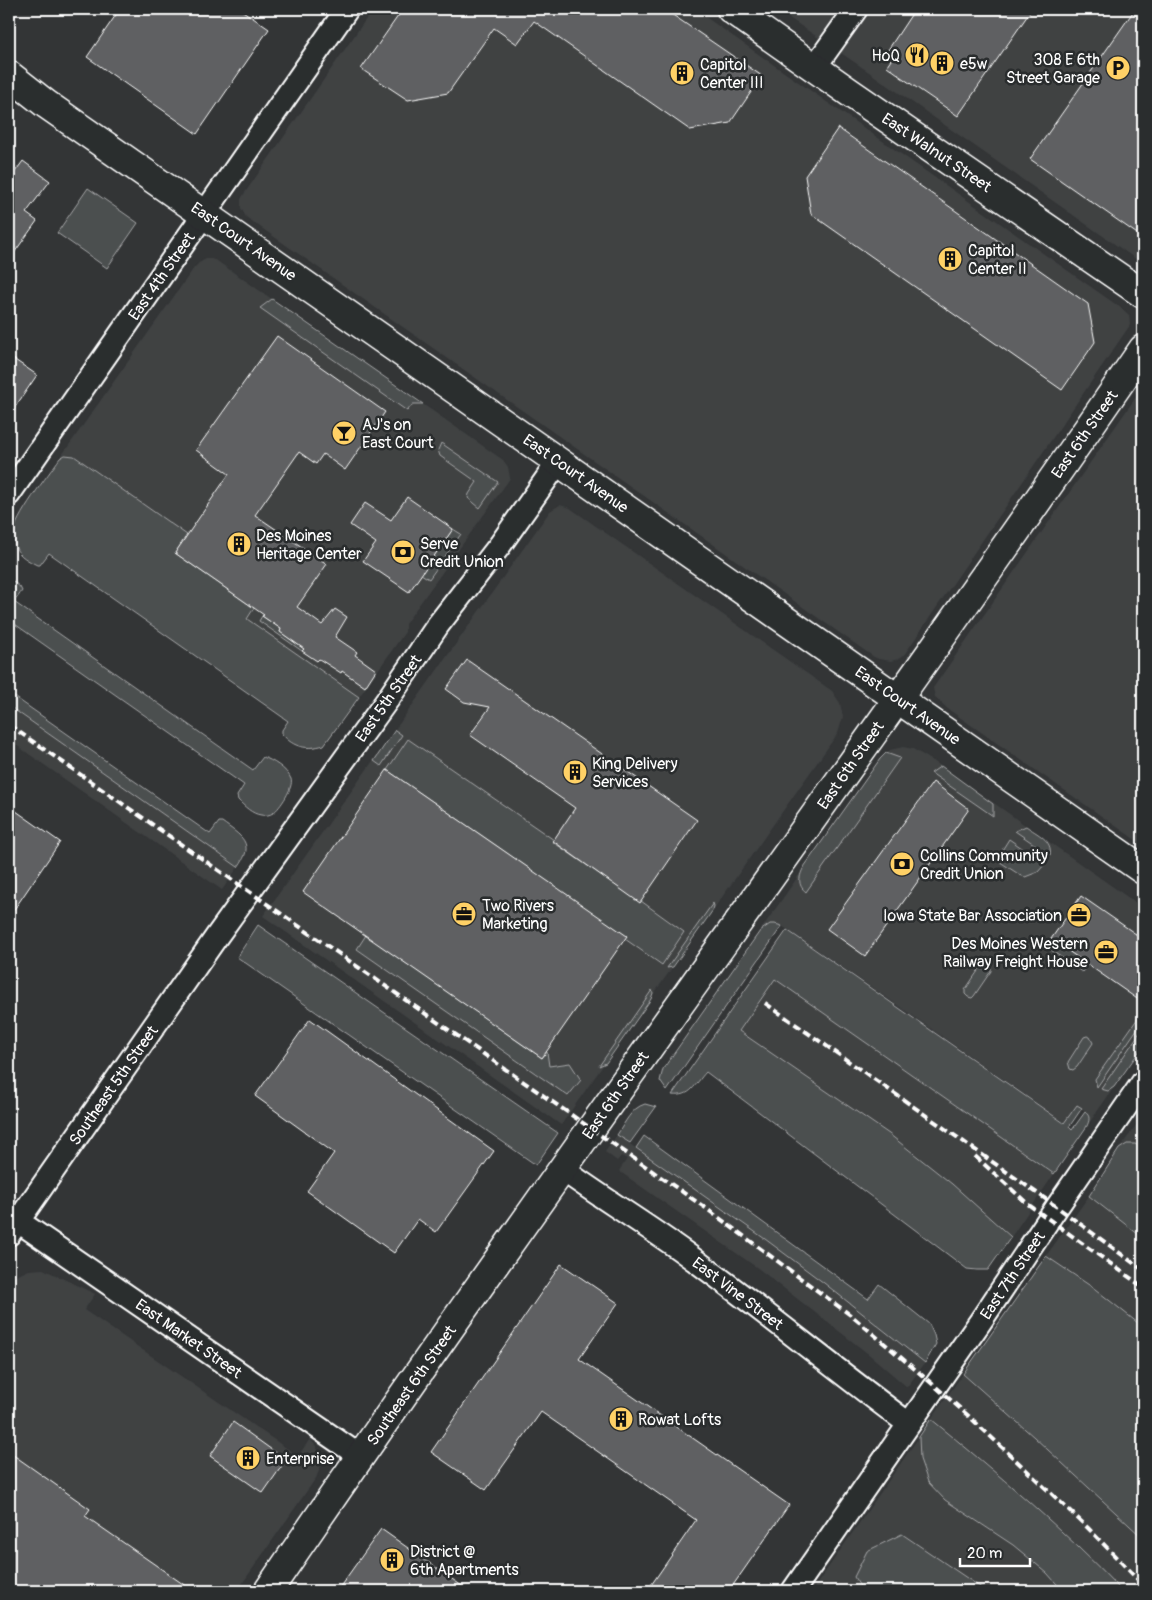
<svg xmlns="http://www.w3.org/2000/svg" width="1152" height="1600" font-family="Pangolin,sans-serif">
  <style>
    .built { fill: #404243 }
    .green { fill: #4c4f50; stroke: #a6a7a8 }
    .building { fill: #5f6162; stroke: #fff }
    .lines { fill: none; stroke-linecap: round; stroke-linejoin: round }
    .street-casing { stroke: #fff; stroke-width: 26 }
    .secondary-casing { stroke: #fff; stroke-width: 31 }
    .street { stroke: #2a2d2e; stroke-width: 22 }
    .secondary { stroke: #2a2d2e; stroke-width: 28 }
    .rail { stroke: #fff; stroke-width: 4; stroke-dasharray: 8 4; stroke-linecap: butt }
    .labels { text-anchor: middle; stroke-width: 5; stroke-linejoin: round; paint-order: stroke }
    .poi-label { font-size: 16px; fill: #fff; stroke: #2a2d2e; text-anchor: start }
    .street-label { font-size: 16px; fill: #fff; stroke: #2a2d2e }
  </style>
  <rect width="100%" height="100%" fill="#333536"/>
  <filter id="ink" filterUnits="userSpaceOnUse"><feTurbulence type="fractalNoise" baseFrequency=".02" numOctaves="2"/><feDisplacementMap in="SourceGraphic" scale="10" xChannelSelector="R" yChannelSelector="G"/><feConvolveMatrix kernelMatrix="1 2 1 2 8 2 1 2 1" color-interpolation-filters="sRGB"/></filter>
  <g filter="url(#ink)">
    <path class="built" d="M373,9H694L1121,308L1129,315L1130,325L1128,328L904,655L898,659L891,661L879,659L874,657L246,217L241,208V199L244,194Z
      M776,9H1143V264L869,72Z
      M206,259H211L217,261L503,460L508,467L510,478L506,484L405,624V632L359,697L247,619L254,608L175,553L186,536L65,455L60,458L194,268L199,263Z
      M1143,387V845L948,709L935,697L933,688Z
      M560,505L570,508L832,691L840,703L843,717L838,733L561,1125L263,916L550,511Z
      M9,706L238,867L222,890L9,740Z
      M903,747L913,749L941,766L1143,908V1046L1087,1126L1089,1120V1116L1082,1108L1065,1123L900,1007L782,926L775,924L766,926L760,931L880,759L890,750Z
      M775,978L1054,1174L1011,1237L952,1184L889,1134L739,1031Z
      M1143,1116V1148L1135,1144H1127L1119,1149Z
      M617,1135L765,1239L824,1283L925,1363L907,1387L871,1356L759,1269L619,1171L627,1159L621,1156L617,1161L605,1152Z
      M1089,1196L1143,1238V1327L1095,1289L1046,1256Z
      M43,1269L95,1294L84,1310L298,1456L310,1439L316,1446L322,1460L320,1468L316,1478L237,1591H9V1281L16,1276L29,1270Z
      M963,1374L1034,1437L1143,1538V1591H1122L1054,1525L994,1471L931,1419Z
      M919,1437L920,1459L928,1482L945,1500L1013,1545L1047,1573L1063,1591H986L902,1534L854,1577L863,1591H812Z"/>
    <path class="green" d="M88,188L138,223L107,268L57,233Z
      M272,299L423,404H413L407,411L260,308Z
      M441,443L498,482L480,508L468,498L469,494L477,482L440,456L438,450Z
      M65,455L74,456L187,535L175,553L254,608L247,619L359,697L324,745C307,750 294,748 282,734V730L288,721L49,553L40,565H37C29,561 19,556 16,548C15,545 13,539 13,536C13,519 49,474 60,458Z
      M453,529L461,534L429,579L421,574Z
      M9,578L20,587L22,591L14,602L253,770L263,757C272,760 287,769 291,779C294,787 280,808 273,813C270,815 265,816 261,815C252,814 244,806 238,800L237,796L244,785L9,620Z
      M262,616L281,629L280,632L304,649L302,651L259,621Z
      M9,693L210,834L219,822H222C241,836 256,843 238,867L9,706Z
      M395,730L402,735L381,766L374,761Z
      M408,739L554,840L553,842L640,902L641,901L684,932L662,965L625,939L626,936L387,770Z
      M886,753L900,758L806,892C797,885 799,876 804,867L880,759Z
      M941,766L993,804V816L931,773Z
      M1026,826C1037,834 1053,840 1050,855L1015,831Z
      M1009,839L1045,864L1038,872L1025,877L1020,875L1000,862L999,855Z
      M713,903L714,906L713,910L673,967L667,968Z
      M770,924H775L782,926L667,1091L660,1081L663,1069L760,931Z
      M258,925L558,1133L536,1165L237,957Z
      M787,930L1064,1123L1077,1105L1082,1108L1069,1127L1072,1130L1085,1112C1091,1116 1089,1121 1087,1126L1054,1174L775,979L739,1031L889,1134L952,1184L1011,1237L988,1270H977L967,1269L706,1072C694,1085 692,1097 672,1095Z
      M366,935L542,1058L547,1052L549,1066L570,1063L581,1080L568,1096L357,949Z
      M1044,939L1049,942L1051,939L1088,964L1082,972L1041,943Z
      M985,964L991,968V971L974,996L972,998L968,997L965,994V990L982,965Z
      M652,990L653,993L651,999L606,1063L599,1066Z
      M1138,1018L1142,1022L1097,1087L1095,1079Z
      M1143,1028V1046L1114,1087L1108,1091L1101,1089Z
      M1087,1036L1090,1037L1093,1043L1077,1067L1073,1070L1070,1069L1068,1062L1084,1037Z
      M645,1104L656,1107L630,1143L617,1135C625,1123 631,1108 645,1104Z
      M644,1136L868,1299L879,1284L929,1324L934,1335L936,1344L925,1363L824,1283L765,1239L636,1148Z
      M1127,1144H1135L1143,1148V1238L1089,1196L1119,1149Z
      M1046,1256L1095,1289L1143,1327V1538L1034,1437L963,1374Z
      M931,1419C997,1473 1063,1529 1122,1591H1063L1047,1573L1013,1545L945,1500L928,1482L920,1459L919,1437Z
      M902,1534L986,1591H863L854,1577L867,1551Z"/>
    <path class="building" d="M120,9H240L269,29L197,134L87,57Z
      M403,9H664L762,76L730,123L690,130L534,21L517,44L494,28L448,93L408,100L361,69Z
      M915,9H1032L958,116L898,75V74L887,66L891,60L884,56Z
      M1135,9H1143V238L1030,159Z
      M838,128L1088,304L1095,342L1062,390L811,214L805,176Z
      M23,161L50,181L26,213L37,221L9,260V180Z
      M277,336L385,412L345,470L323,454L316,464L299,452L255,515L327,564L297,607L322,625L335,609L347,617L335,637L357,652L355,655L376,670L365,687L342,671L341,673L319,659L317,661L302,651L304,649L280,632L281,629L262,616L264,615L175,553L229,474L196,450Z
      M9,356L37,375L9,416Z
      M407,497L453,529L409,592L363,561L376,543L350,525L365,503L391,520Z
      M467,660L697,820L640,903L553,841L575,808L470,735L490,707L464,702L446,689Z
      M387,770L627,936L542,1058L303,892Z
      M933,782L969,809L865,956L827,929Z
      M9,806L60,842L9,917Z
      M1081,896L1143,939V1003L1051,939Z
      M310,1019L494,1151L436,1232L418,1219L394,1253L307,1191L334,1153L255,1096Z
      M561,1264L618,1303L579,1359L789,1505L729,1591H647L696,1520L541,1412L486,1490L431,1452Z
      M233,1422L286,1460L263,1493L210,1456Z
      M9,1452L90,1509L85,1516L193,1591H9Z
      M381,1529L469,1591H337Z"/>
    <g class="lines">
      <defs>
        <path id="street" d="M814,68L856,9
          M9,494L347,9
          M562,1169C602,1198 645,1224 685,1253C761,1308 833,1368 909,1424
          M18,1221L361,1457
          M9,1234L217,936L388,699L438,625L500,545L559,461
          M793,1591L980,1322L1057,1207L1143,1082"/>
        <path id="secondary" d="M731,9L849,92L1143,294
          M9,75L46,104L1143,870
          M268,1591C553,1172 856,766 1143,349"/>
      </defs>
      <use href="#street" class="street-casing"/>
      <use href="#secondary" class="secondary-casing"/>
      <use href="#street" class="street"/>
      <use href="#secondary" class="secondary"/>
      <path class="rail" d="M9,725L707,1209L853,1317L936,1387L973,1420L1088,1528L1143,1585
        M765,1003L1057,1207L1143,1270
        M975,1156L1029,1205L1143,1287"/>
    </g>
  </g>
  <defs>
    <symbol id="restaurant-disc" viewBox="-11 -11 22 22"><circle r="9.5" fill="#ffd166" stroke="#2a2d2e"/><path d="M-5-6h1v4h1v-4h1v4h1v-4h1v5L-1.5 .5V6h-2V.5L-5-1ZM5-6V6H3V1.5H1.5Q1.5-4 5-6Z" fill="#111"/></symbol>
    <symbol id="building-disc" viewBox="-11 -11 22 22"><circle r="9.5" fill="#ffd166" stroke="#2a2d2e"/><path d="M-4-6H4V6H1V3H-1V6H-4ZM-2.5-4.3h1.7v1.8h-1.7ZM.8-4.3h1.7v1.8H.8ZM-2.5-1h1.7V.8h-1.7ZM.8-1h1.7V.8H.8Z" fill="#111"/></symbol>
    <symbol id="parking-disc" viewBox="-11 -11 22 22"><circle r="9.5" fill="#ffd166" stroke="#2a2d2e"/><path d="M-3.5-5.5H1a3.5 3.5 0 0 1 0 7H-1V5.5H-3.5ZM-1-3.4V-.6H.8a1.4 1.4 0 0 0 0-2.8Z" fill="#111"/></symbol>
    <symbol id="bar-disc" viewBox="-11 -11 22 22"><circle r="9.5" fill="#ffd166" stroke="#2a2d2e"/><path d="M-6-5H6L.8 .8V4.5H3.5V6h-7V4.5H-.8V.8Z" fill="#111"/></symbol>
    <symbol id="bank-disc" viewBox="-11 -11 22 22"><circle r="9.5" fill="#ffd166" stroke="#2a2d2e"/><path d="M-6-4H6V4H-6ZM0-2.3a2.3 2.3 0 1 0 0 4.6a2.3 2.3 0 1 0 0-4.6Z" fill="#111"/></symbol>
    <symbol id="office-disc" viewBox="-11 -11 22 22"><circle r="9.5" fill="#ffd166" stroke="#2a2d2e"/><path d="M-6-3h4V-5.5h4V-3h4V5H-6ZM-1-4.5V-3h2v-1.5ZM-6 0V1H6V0Z" fill="#111"/></symbol>
  </defs>
  <g fill-rule="evenodd">
    <use href="#restaurant-disc" x="903" y="41" width="28" height="28"/>
    <use href="#building-disc" x="928" y="49" width="28" height="28"/>
    <use href="#parking-disc" x="1104" y="54" width="28" height="28"/>
    <use href="#building-disc" x="668" y="59" width="28" height="28"/>
    <use href="#building-disc" x="936" y="245" width="28" height="28"/>
    <use href="#bar-disc" x="330" y="419" width="28" height="28"/>
    <use href="#building-disc" x="225" y="530" width="28" height="28"/>
    <use href="#bank-disc" x="389" y="538" width="28" height="28"/>
    <use href="#building-disc" x="561" y="758" width="28" height="28"/>
    <use href="#bank-disc" x="888" y="850" width="28" height="28"/>
    <use href="#office-disc" x="450" y="900" width="28" height="28"/>
    <use href="#office-disc" x="1065" y="901" width="28" height="28"/>
    <use href="#office-disc" x="1092" y="938" width="28" height="28"/>
    <use href="#building-disc" x="607" y="1405" width="28" height="28"/>
    <use href="#building-disc" x="234" y="1444" width="28" height="28"/>
    <use href="#building-disc" x="378" y="1546" width="28" height="28"/>
  </g>
  <g class="labels">
    <g class="poi-label">
      <text x="900" y="61" text-anchor="end">HoQ</text>
      <text x="1100" y="65" text-anchor="end">308 E 6th<tspan x="1100" dy="18">Street Garage</tspan></text>
      <text x="960" y="69">e5w</text>
      <text x="700" y="70">Capitol<tspan x="700" dy="18">Center III</tspan></text>
      <text x="968" y="256">Capitol<tspan x="968" dy="18">Center II</tspan></text>
      <text x="362" y="430">AJ's on<tspan x="362" dy="18">East Court</tspan></text>
      <text x="256" y="541">Des Moines<tspan x="256" dy="18">Heritage Center</tspan></text>
      <text x="420" y="549">Serve<tspan x="420" dy="18">Credit Union</tspan></text>
      <text x="592" y="769">King Delivery<tspan x="592" dy="18">Services</tspan></text>
      <text x="920" y="861">Collins Community<tspan x="920" dy="18">Credit Union</tspan></text>
      <text x="482" y="911">Two Rivers<tspan x="482" dy="18">Marketing</tspan></text>
      <text x="1062" y="921" text-anchor="end">Iowa State Bar Association</text>
      <text x="1088" y="949" text-anchor="end">Des Moines Western<tspan x="1088" dy="18">Railway Freight House</tspan></text>
      <text x="638" y="1425">Rowat Lofts</text>
      <text x="266" y="1464">Enterprise</text>
      <text x="410" y="1557">District @<tspan x="410" dy="18">6th Apartments</tspan></text>
    </g>
    <g class="street-label">
      <text transform="translate(937 152) rotate(34)" y="6">East Walnut Street</text>
      <text transform="translate(244 241) rotate(35)" y="6">East Court Avenue</text>
      <text transform="translate(161 276) rotate(-55)" y="6">East 4th Street</text>
      <text transform="translate(1084 434) rotate(-55)" y="6">East 6th Street</text>
      <text transform="translate(576 473) rotate(35)" y="6">East Court Avenue</text>
      <text transform="translate(388 698) rotate(-55)" y="6">East 5th Street</text>
      <text transform="translate(908 705) rotate(35)" y="6">East Court Avenue</text>
      <text transform="translate(850 765) rotate(-55)" y="6">East 6th Street</text>
      <text transform="translate(113 1085) rotate(-55)" y="6">Southeast 5th Street</text>
      <text transform="translate(615 1095) rotate(-55)" y="6">East 6th Street</text>
      <text transform="translate(1012 1275) rotate(-56)" y="6">East 7th Street</text>
      <text transform="translate(738 1293) rotate(37)" y="6">East Vine Street</text>
      <text transform="translate(189 1338) rotate(35)" y="6">East Market Street</text>
      <text transform="translate(411 1385) rotate(-55)" y="6">Southeast 6th Street</text>
    </g>
  </g>
  <rect width="1152" height="1600" fill="none" stroke="#2a2d2e" stroke-width="30"/>
  <rect x="15" y="15" width="1122" height="1570" fill="none" stroke="#fff" stroke-width="2" filter="url(#ink)"/>
  <path d="M960 1558v8h70v-8" fill="none" stroke="#ffffff" stroke-width="2.5"/>
  <text x="967" y="1558" font-size="15" fill="#ffffff" stroke="#2a2d2e" stroke-width="4" paint-order="stroke">20 m</text>
</svg>
